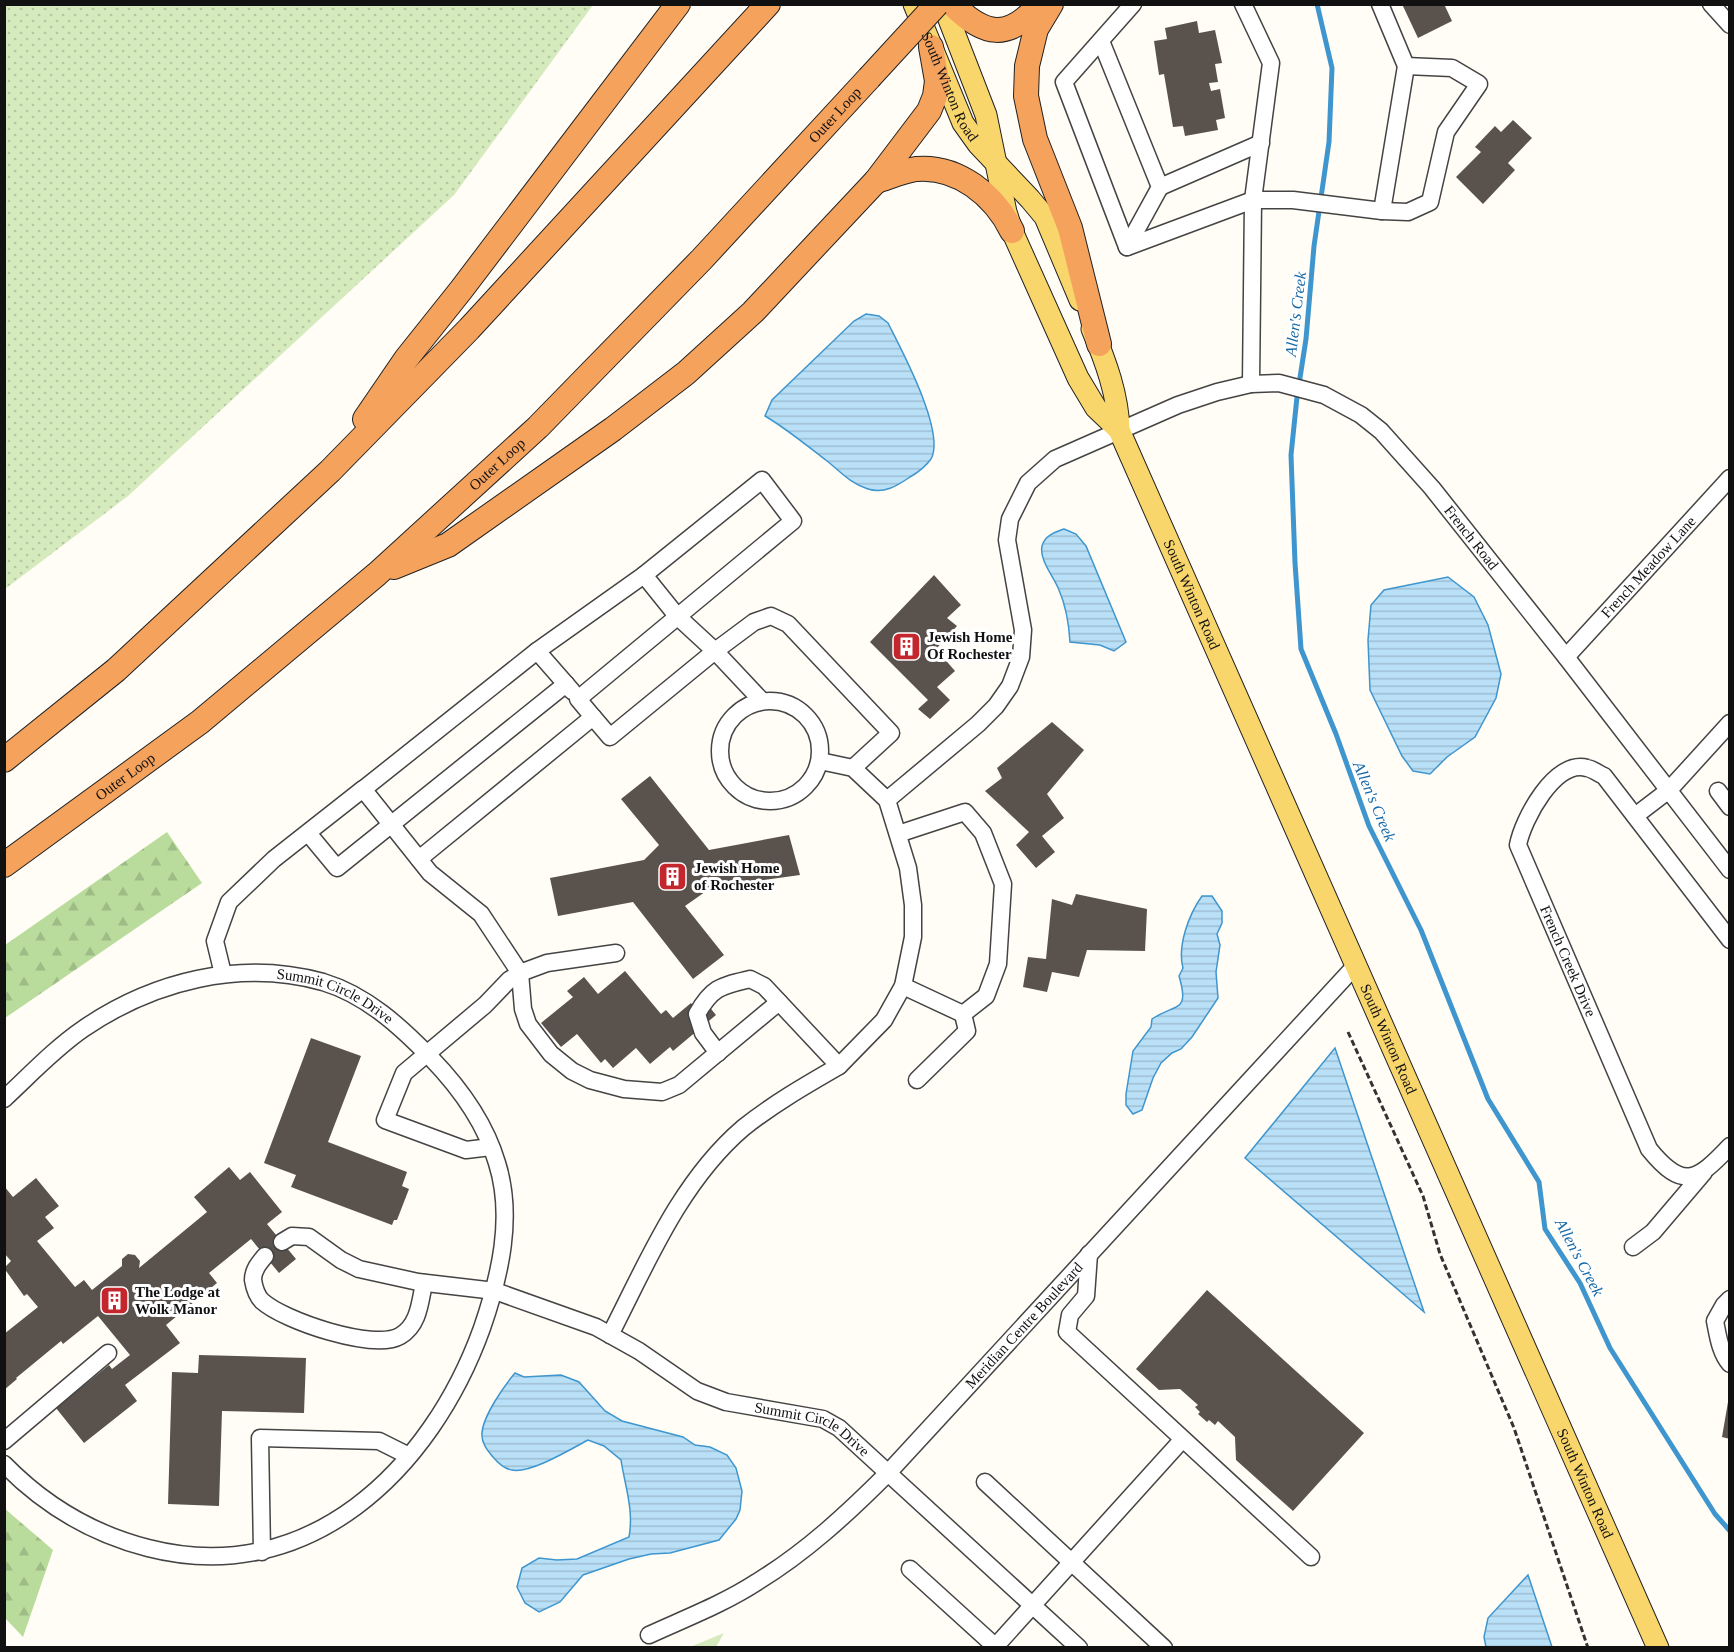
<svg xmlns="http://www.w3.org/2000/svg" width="1734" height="1652" font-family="'Times New Roman',serif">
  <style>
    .grass { fill: url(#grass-dots) }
    .forest { fill: url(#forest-firs) }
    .park { fill: #d5ebbd }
    .water { fill: url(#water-rules); stroke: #3f96cf; stroke-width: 1.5 }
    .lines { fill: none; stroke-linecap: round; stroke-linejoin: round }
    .stream { stroke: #3f96cf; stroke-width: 5 }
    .building { fill: #5a524d }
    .minor-casing { stroke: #444; stroke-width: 19 }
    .major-casing { stroke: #222; stroke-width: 23 }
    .highway-casing { stroke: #222; stroke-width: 26 }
    .path { stroke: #333; stroke-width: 3; stroke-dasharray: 6 3; stroke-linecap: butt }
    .minor { stroke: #fff; stroke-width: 16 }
    .major { stroke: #f9d66b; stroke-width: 21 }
    .highway { stroke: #f5a25d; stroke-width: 24 }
    .highway-bridge-casing { stroke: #222; stroke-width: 26; stroke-linecap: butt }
    .highway-bridge { stroke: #f5a25d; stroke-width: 24 }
    .labels { text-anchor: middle; stroke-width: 6; stroke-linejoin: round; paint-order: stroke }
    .street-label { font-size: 15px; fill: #111; stroke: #fff }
    .poi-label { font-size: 15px; font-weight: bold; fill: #111; stroke: #fff; text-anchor: start }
    .water-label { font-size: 16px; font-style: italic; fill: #1768a6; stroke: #fff }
  </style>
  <defs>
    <pattern id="grass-dots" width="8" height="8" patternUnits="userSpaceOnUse" patternTransform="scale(1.5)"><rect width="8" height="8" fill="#d5ebbd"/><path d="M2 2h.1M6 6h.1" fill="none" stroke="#b6c8a1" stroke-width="1.8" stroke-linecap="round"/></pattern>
    <pattern id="forest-firs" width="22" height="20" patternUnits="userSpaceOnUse" patternTransform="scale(1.5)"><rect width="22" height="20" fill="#b9dc9c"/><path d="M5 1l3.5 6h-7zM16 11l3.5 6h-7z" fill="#9ebc85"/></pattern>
    <pattern id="water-rules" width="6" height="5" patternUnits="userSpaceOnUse" patternTransform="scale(1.5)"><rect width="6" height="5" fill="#b9e0f7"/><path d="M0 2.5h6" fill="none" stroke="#9ebfd3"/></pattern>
  </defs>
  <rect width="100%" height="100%" fill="#fffdf5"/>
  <path class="grass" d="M5,4H593V5L454,195L128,496L5,589Z"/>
  <path class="forest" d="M167,832L202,883L5,1018V945Z
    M4,1508L53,1550L23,1637L5,1618Z"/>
  <path class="park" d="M724,1633L716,1647H690Z"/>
  <path class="water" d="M866,314L879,316L888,323C901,349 946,432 931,459C926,466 917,473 910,477C897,486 884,494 868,489C851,484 841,472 827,461C806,445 787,429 765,416L772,400L854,321Z
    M1064,529L1076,534L1086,546L1126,642L1114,651L1100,645L1070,642C1069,625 1066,606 1059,590C1054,577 1039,560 1042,546C1045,535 1056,532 1064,529Z
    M1448,577L1474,597L1488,625L1501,674L1496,698L1475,737L1447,757L1430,774L1413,771L1402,756L1370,690L1368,640L1371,605L1384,590Z
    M1202,896H1212L1222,911V923L1217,934L1220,945L1216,972L1218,998L1192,1037L1181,1049L1172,1053L1161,1063L1153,1078L1142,1110L1133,1114L1126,1105V1094L1133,1051L1151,1027L1152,1019C1176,1003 1190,1013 1179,976L1183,968C1177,946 1189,914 1202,896Z
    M1335,1048L1424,1312L1245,1158Z
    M515,1373L524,1377L561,1375L579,1382L605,1411L622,1421L683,1437L695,1445L710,1447L727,1455L736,1468L742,1491L740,1510L736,1519L719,1540L670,1553L651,1554L629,1559L583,1575L560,1602L539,1612L525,1603L517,1587L522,1568L539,1558L557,1560L577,1559L629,1537C634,1510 625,1486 621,1460L604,1446L588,1440C571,1449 530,1474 512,1470C504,1469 498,1463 493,1457C488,1451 481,1443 482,1433C483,1416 504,1386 515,1373Z
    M1528,1575L1552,1647H1486L1484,1637L1488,1618Z"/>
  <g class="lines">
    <path class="stream" d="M1317,4L1332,68L1329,142L1314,246L1306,339L1297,397L1291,455L1295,563L1301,649L1336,734L1369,826L1421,930L1488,1099L1539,1182L1545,1229L1580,1283L1610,1348L1715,1514L1730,1531"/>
  </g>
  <path class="building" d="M1402,4H1444L1452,21L1418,38Z
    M1197,21L1199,33L1215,30L1222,63L1215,64L1218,82L1209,83L1211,91L1220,89L1225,118L1216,120L1218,130L1185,136L1183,126L1173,127L1164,74L1159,75L1154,41L1167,39L1165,28Z
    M1513,120L1532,138L1508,163L1515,170L1483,204L1456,177L1481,152L1475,147L1495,126L1501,132Z
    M934,575L961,605L947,618L957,626L936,649L955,671L937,687L950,700L930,719L918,709L928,700L870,642Z
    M1052,722L1084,750L1047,794L1064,818L1042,836L1055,852L1036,868L1016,845L1029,832L985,791L1002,778L997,768Z
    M650,776L709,850L789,835L800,875L712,887L685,906L724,955L693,979L633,902L558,916L550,878L644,860L659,845L621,799Z
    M1076,894L1147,909L1145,951L1087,950L1079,977L1052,972L1047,992L1023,987L1028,957L1046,959L1052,899L1072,905Z
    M625,971L661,1014L666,1010L673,1018L691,1003L698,1012L707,1004L716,1015L673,1051L670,1047L650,1064L636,1048L613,1068L605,1059L601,1063L577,1034L561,1047L541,1023L573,997L567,991L584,977L598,994Z
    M311,1038L361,1056L328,1142L407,1172L402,1186L409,1189L397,1220H394L392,1225L291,1187L296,1175L264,1163Z
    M229,1167L240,1180L250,1172L282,1212L267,1224L296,1259L279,1273L251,1239L209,1273L217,1283L166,1325L180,1343L125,1385L137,1401L84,1443L56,1408L109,1365L112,1369L130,1355L98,1316L63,1344L61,1341L16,1378L17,1379L4,1390V1334L38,1307L27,1294L24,1296L4,1268L11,1261L4,1253V1186L13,1197L36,1178L59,1206L45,1217L54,1228L37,1241L75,1287L84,1280L92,1290L122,1266V1259L128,1254L135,1255L140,1261L139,1268L207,1212L194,1197Z
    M1207,1290L1364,1433L1293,1511L1236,1460L1235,1437L1218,1421L1215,1425L1209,1420L1207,1422L1198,1414L1200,1412L1195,1407L1198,1405L1180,1389L1159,1390L1136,1369Z
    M199,1355L306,1358L304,1413L222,1411L219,1506L168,1504L172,1372L198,1373Z
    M1728,1402H1730V1439L1722,1437Z"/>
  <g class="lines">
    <defs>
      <g id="minor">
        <path d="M1133,4L1064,82L1127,247L1253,200H1293L1382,211L1406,66L1380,4"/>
        <path d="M1243,4L1271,63L1253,200L1251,384"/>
        <path d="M1711,4L1730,25"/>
        <path d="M1101,41L1160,187L1261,143"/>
        <path d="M1382,211L1408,212L1430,202L1446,132L1479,84L1452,68L1406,66"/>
        <path d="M1127,247L1160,187"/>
        <path d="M644,575L677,616L715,651L754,622L771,616L788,624L891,733L853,768"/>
        <path d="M537,651L572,691"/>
        <path id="s1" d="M1566,657L1730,478"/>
        <circle cx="770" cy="751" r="50"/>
        <path d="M593,717L610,737L715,651L762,701"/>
        <path d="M820,761L853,768L887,800L908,868L913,905V937L903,986L884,1020L839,1066"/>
        <path d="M361,791L537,651L644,575L762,480L793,521L578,699L593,717L419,859"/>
        <path d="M1718,791L1730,807"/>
        <path id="s2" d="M887,800L978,724L996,706L1010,686L1021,657L1023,630L1007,540L1010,519L1028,483L1055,459L1178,405L1217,392L1251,384L1279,383L1324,395L1361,415L1381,431L1432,488L1566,657L1730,870"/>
        <path d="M1635,816L1669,790L1730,723"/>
        <path d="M308,833L337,868L566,684"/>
        <path d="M898,834L965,812L983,833L1003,884L998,964L986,996L963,1014L903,986"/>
        <path id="s3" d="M1730,940L1604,776C1599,774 1593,769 1587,768C1555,759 1523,819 1518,845L1649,1149C1683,1191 1697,1181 1730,1146"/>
        <path d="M223,974L215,941L229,902L274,859L363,789L430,873L481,914L520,973L523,1009L528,1024L551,1054L572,1071L590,1080L624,1089L662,1092L679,1085L779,1002"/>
        <path d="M917,1080L967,1031L963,1014"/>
        <path id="s4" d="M4,1099C30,1075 54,1049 83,1029C153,981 240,959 323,982C366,995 400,1026 431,1058C460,1088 485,1122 497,1163C514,1217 500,1276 482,1328C431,1470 308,1589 148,1548C93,1534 44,1505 4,1464"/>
        <path d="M491,1147L466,1150L385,1120L404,1073L485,1005L509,980L520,973L547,963L616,953"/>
        <path id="s5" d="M282,1242L292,1236L309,1237L341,1260L359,1269L418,1282L495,1291L596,1327L639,1351L697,1391L726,1402L823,1419L839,1428L1079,1648"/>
        <path d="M1633,1247L1653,1232L1704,1172"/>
        <path d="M1089,1254L1086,1296L1070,1315L1067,1332L1311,1557"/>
        <path d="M265,1256C259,1263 253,1270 253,1280C254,1286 257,1296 262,1301C284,1321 374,1351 400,1336C419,1325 420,1302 424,1283"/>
        <path d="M1730,1299L1724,1305L1715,1321C1718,1336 1720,1352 1730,1364"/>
        <path d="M610,1335C647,1263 680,1182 743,1128C773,1104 806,1085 839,1066L764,986L750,979C721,986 712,987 697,1014L703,1033L718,1053"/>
        <path d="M4,1441L108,1353"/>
        <path d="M985,1482L1164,1648"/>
        <path d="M262,1552L260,1438L379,1441L409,1456"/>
        <path d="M910,1569L997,1648"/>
        <path id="s6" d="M649,1635C686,1618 723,1604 757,1582C806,1552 847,1514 888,1473L1357,964"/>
        <path d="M994,1648L1182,1440"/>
      </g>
      <g id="major">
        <path id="s7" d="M914,4L963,123L978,144L1030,199L1045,217L1080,300"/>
        <path d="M943,4L986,115L1006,212L1012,231L1078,378L1096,408L1119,430"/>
        <path id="s8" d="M1092,329C1106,362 1118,395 1119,430L1658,1648"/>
      </g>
      <g id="highway">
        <path d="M952,4C984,36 1008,41 1040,4"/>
        <path d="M1051,4L1036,29L1027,66L1026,96L1035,139L1070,228L1099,344"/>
        <path d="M876,181C889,177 903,171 916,169C958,165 995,196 1012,231"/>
        <path d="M365,419L406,359L461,290L678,4"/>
        <path d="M394,567L448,545L613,429L686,373L753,312L876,181L929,111L935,96L937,81L931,47"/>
        <path d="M4,760L116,670L330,471L469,329L768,4"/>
        <path id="s9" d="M4,865L200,722L377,574L538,427L702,259L869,78"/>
      </g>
    </defs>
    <use href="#minor" class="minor-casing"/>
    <use href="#major" class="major-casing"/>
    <use href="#highway" class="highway-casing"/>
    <path class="path" d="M1348,1032L1423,1196L1440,1254L1514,1428L1588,1648"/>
    <use href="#minor" class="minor"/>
    <use href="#major" class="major"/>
    <use href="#highway" class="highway"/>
    <defs>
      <path id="highway-bridge" d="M869,78L937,4"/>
    </defs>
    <use href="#highway-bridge" class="highway-bridge-casing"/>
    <use href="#highway-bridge" class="highway-bridge"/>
  </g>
  <defs>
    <symbol id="building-square" viewBox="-11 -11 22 22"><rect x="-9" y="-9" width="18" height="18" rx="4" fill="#c4262e" stroke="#fff"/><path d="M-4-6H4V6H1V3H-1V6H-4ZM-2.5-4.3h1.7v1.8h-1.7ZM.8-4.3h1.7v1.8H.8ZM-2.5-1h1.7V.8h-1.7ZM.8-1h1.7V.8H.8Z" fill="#fff"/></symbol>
  </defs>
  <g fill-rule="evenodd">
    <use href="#building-square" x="890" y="630" width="33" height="33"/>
    <use href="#building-square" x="656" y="860" width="33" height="33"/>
    <use href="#building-square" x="98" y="1284" width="33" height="33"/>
  </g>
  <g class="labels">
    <g class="street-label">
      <text dy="5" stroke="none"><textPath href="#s7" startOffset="90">South Winton Road</textPath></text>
      <text dy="5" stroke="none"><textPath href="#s9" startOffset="1122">Outer Loop</textPath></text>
      <text dy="5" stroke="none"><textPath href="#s9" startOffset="636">Outer Loop</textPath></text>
      <text dy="5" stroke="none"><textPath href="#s2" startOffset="908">French Road</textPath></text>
      <text dy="5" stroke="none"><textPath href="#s1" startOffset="122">French Meadow Lane</textPath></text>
      <text dy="5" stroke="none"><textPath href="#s8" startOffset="285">South Winton Road</textPath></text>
      <text dy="5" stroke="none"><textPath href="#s9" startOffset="150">Outer Loop</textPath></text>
      <text dy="5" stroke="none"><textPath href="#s3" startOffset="464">French Creek Drive</textPath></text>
      <text dy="5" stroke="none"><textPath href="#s4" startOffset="374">Summit Circle Drive</textPath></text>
      <text dy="5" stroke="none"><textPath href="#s8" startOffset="771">South Winton Road</textPath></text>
      <text dy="5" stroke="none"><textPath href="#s6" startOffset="492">Meridian Centre Boulevard</textPath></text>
      <text dy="5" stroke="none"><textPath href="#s5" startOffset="576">Summit Circle Drive</textPath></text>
      <text dy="5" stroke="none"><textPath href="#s8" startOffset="1257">South Winton Road</textPath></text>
    </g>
    <g class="poi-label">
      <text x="927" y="642">Jewish Home<tspan x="927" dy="17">Of Rochester</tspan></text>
      <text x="694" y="873">Jewish Home<tspan x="694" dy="17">of Rochester</tspan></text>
      <text x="135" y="1297">The Lodge at<tspan x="135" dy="17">Wolk Manor</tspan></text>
    </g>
    <g class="water-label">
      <text transform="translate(1295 314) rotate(-83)" y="6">Allen's Creek</text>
      <text transform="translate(1375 801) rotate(67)" y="6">Allen's Creek</text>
      <text transform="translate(1580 1257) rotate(62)" y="6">Allen's Creek</text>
    </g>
  </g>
  <rect width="1734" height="1652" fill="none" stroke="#111111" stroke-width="12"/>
</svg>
